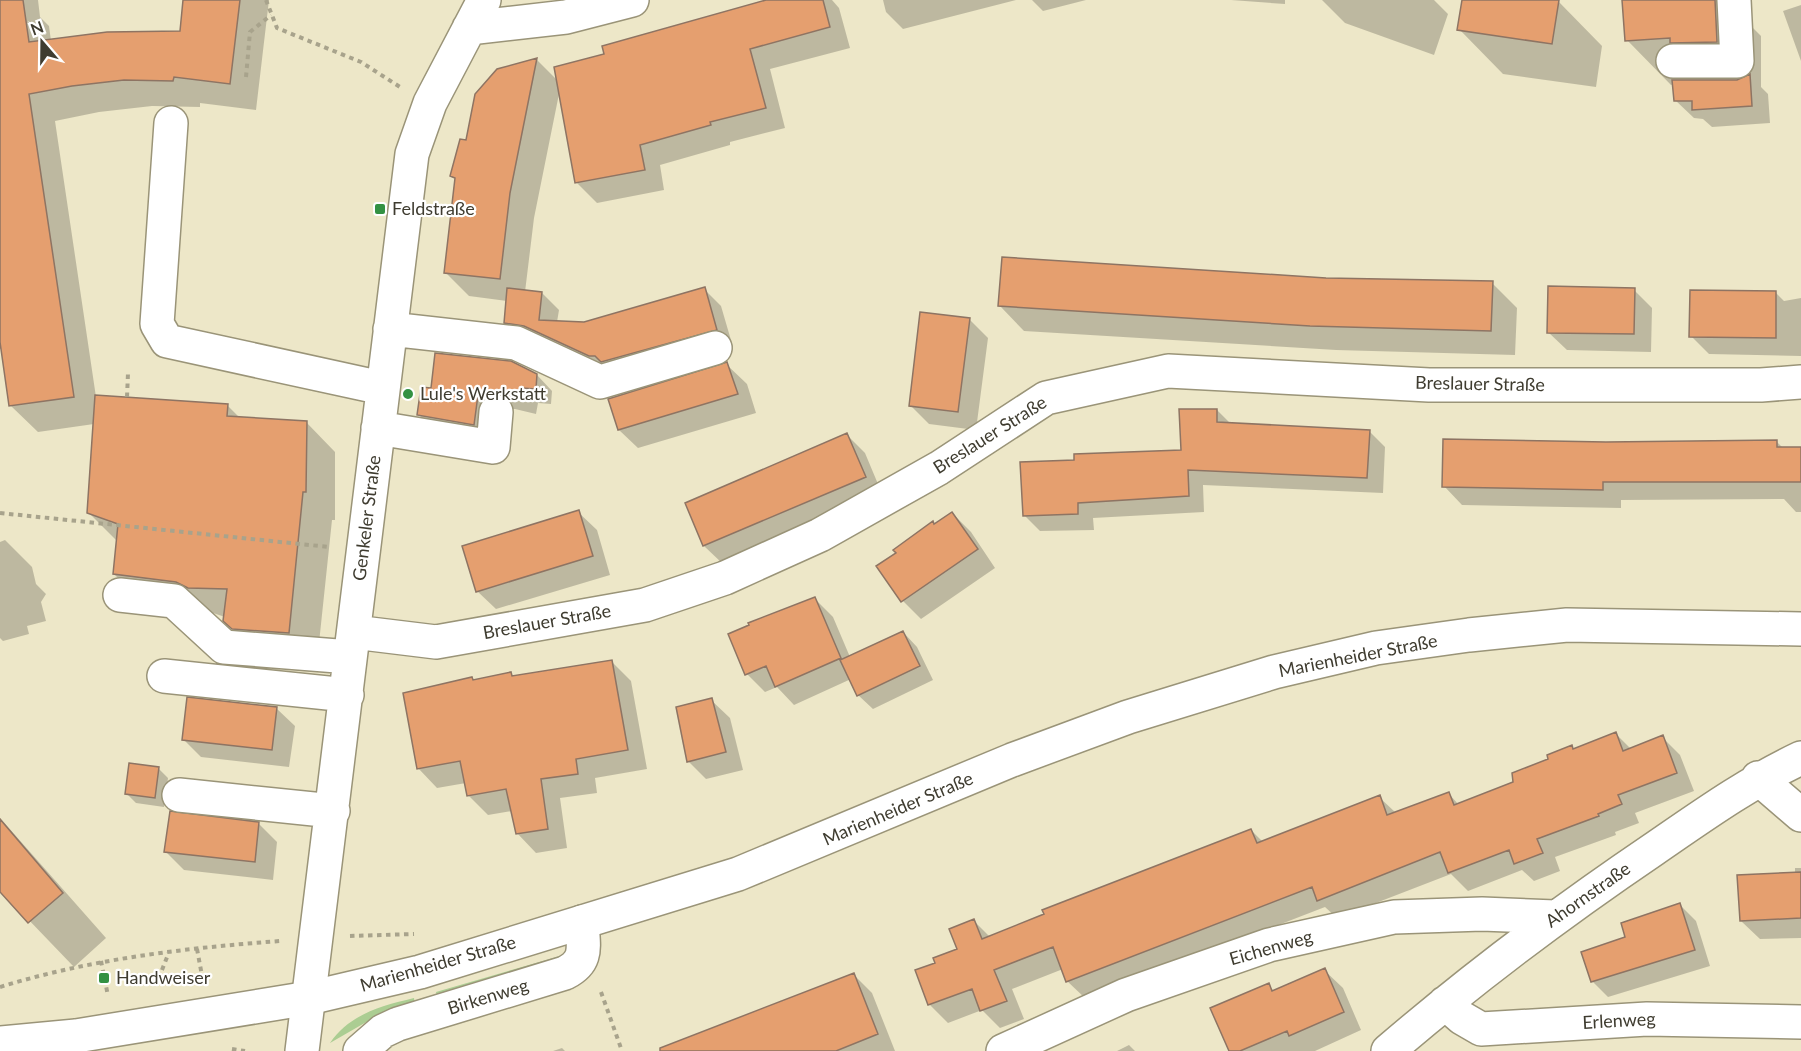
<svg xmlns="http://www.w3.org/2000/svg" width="1801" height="1051" font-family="Lato,sans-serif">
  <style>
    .green { fill: #abcd92 }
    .shadow { fill: #0003 }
    .building { fill: #e59f6f; stroke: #8e7463; stroke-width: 1.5 }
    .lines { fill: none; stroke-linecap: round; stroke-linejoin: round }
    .minor-casing { stroke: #9a9478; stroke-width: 36 }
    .major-casing { stroke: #9a9478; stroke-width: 36 }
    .path { stroke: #a8a38c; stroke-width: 4; stroke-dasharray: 4.5 4.5; stroke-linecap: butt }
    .minor { stroke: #fff; stroke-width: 33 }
    .major { stroke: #fff; stroke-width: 33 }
    .poi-dot { fill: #339143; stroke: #fff; stroke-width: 2 }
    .labels { text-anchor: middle; stroke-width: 4.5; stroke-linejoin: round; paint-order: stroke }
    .poi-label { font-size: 18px; fill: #3f3c30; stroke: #fff; text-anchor: start }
    .street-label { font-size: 18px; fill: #3f3c30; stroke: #fff }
  </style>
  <rect width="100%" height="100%" fill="#ede7c8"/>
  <path class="green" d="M567,954L560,963L438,1000L436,992Z
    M414,998L415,1005L375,1017L330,1043C350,1014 381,1006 414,998Z"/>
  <path class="shadow" d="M0,0H38L40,17L49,26L51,41L181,32L185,0H269L256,110L200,103V107L152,106L99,112L55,121L96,397L227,405L241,419L306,422L335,452V520H332L317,662L254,650L225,620V617L207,611L143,603L114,574L118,542L89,513L94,424L38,432L11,406L2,349H0Z
    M773,0H832L839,8L850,48L770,69L785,128L730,142V145L660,165L664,190L597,203L577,183L560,89L534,218L525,292L542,293L559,310L557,322L585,324L704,289L721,306L733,347L620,378L522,339L505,322L507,301L469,296L445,272L456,180L452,176L498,70L537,60L558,81L605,55Z
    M883,0H1016L903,29L886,12Z
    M1032,0H1086L1043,11Z
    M1231,0H1285V4Z
    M1322,0H1434L1448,14L1434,55L1345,23Z
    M1463,0L1558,1L1602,46L1596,87L1503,74L1459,29Z
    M1624,0H1725L1761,36V87L1768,94L1770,123L1712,127L1703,119L1694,118L1675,100L1674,84L1671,85L1627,40Z
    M1801,5V61L1783,11Z
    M1326,279L1492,283L1517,308L1515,355L1336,350L1024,331L1000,306Z
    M1634,290L1652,308L1651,352L1567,350L1548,332Z
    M1776,293L1784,301L1801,298V356L1709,354L1691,336Z
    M969,319L988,338L976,430L929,424L910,405Z
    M726,364L747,384L756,413L638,448L619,430L610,400Z
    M537,375L552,391L551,404L538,403L536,414L515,409L493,410L490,440L435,431L419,415L433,390Z
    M1217,410L1231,424L1369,431L1385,447L1383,493L1203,485L1204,512L1093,518L1094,530L1040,531L1024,515L1076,461L1182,452Z
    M847,435L865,453L883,496L723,564L704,546L687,503Z
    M1777,442L1783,448H1801V512H1796L1784,499L1621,500V508L1462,505L1444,486L1606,444Z
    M578,512L597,530L610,575L496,609L477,591Z
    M952,513L971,532L995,568L921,619L903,601L935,526Z
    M5,540L32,567L36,584L46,594L41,602L46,621L27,626L29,634L3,641L0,638V542Z
    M815,599L833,617L850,657L903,632L917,647L933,680L873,709L858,695L851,679L794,705L777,687L765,692L747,674Z
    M612,662L631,681L647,769L595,778L597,793L560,798L567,848L536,853L517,833L512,811L488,815L468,795L466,783L437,788L418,768L472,679L474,681L511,674L514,677Z
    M711,700L730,718L743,770L706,779L688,761Z
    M276,708L295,726L289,767L201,757L183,739Z
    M1616,734L1631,749L1662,737L1680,755L1694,791L1635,813L1639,823L1615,832L1616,835L1555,857L1560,871L1534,881L1522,870L1468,891L1451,874L1337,918L1325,907L1086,999L1067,981L1063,969L1012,989L1024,1019L1000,1028L982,1010L948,1023L930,1005L916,971L937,964L959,949L974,921L990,937L1251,830L1263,842L1379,797L1396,813L1449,794L1459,805L1515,783L1571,747L1574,750Z
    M159,769L168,778L164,807L136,803L127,794Z
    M0,818L106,938L74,967L0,890Z
    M259,824L277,842L273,880L184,870L166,852Z
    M1795,868H1801V938L1760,939L1741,921L1795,874Z
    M1680,905L1696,921L1710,966L1608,997L1592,981L1627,938Z
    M1324,970L1343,988L1361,1030L1315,1051H1231L1268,985L1275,992Z
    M854,975L872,993L895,1051H671Z
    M1129,1045L1135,1051H1117Z
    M562,1048L565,1051H553Z"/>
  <path class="building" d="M0,0H23L29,42L107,32L180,31L183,0H240L230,84L174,77L173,81L124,80L72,86L29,94L74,397L9,406L0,342Z
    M766,0H823L830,27L750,49L766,108L710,122L711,125L640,145L645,170L575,183L554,67L604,54L602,46Z
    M1462,0H1559L1552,44L1457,30Z
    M1622,0H1715L1717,42L1670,43V38L1625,41Z
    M537,58L510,193L500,279L444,273L455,178L450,176L460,139L466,140L475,94L497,69Z
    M1750,74L1752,106L1692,110V101H1674L1672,80H1737Z
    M1002,257L1326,278L1493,281L1491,331L1310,326L998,306Z
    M1548,286L1635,288L1634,334L1547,333Z
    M705,287L717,330L601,362L595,356H589L524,326L504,323L507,288L542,292L539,320L584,322Z
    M1690,290L1776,291V338L1689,337Z
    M920,312L970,318L958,412L909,406Z
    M435,353L511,361L537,374L536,389L522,388L521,400L498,393L478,395L474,425L417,415L421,387L431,388Z
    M727,362L738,394L618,430L608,399Z
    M95,395L228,404L227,416L307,421L306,492H303L289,633L232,629L223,621L227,589L188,588L176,582L113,574L118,524L87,513Z
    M1179,409H1217V422L1370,430L1367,478L1188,470L1189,496L1078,503V514L1023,516L1020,462L1074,460V454L1181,450Z
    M847,433L866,477L703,546L685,503Z
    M1443,439L1606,442L1777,440V447H1801V482H1603V490L1442,487Z
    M579,510L593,556L476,592L462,546Z
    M952,512L978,549L901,602L876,566L896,553L893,550L933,521L934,524Z
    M815,597L841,658L775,687L766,666L745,675L728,634L749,625L748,623Z
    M903,631L920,666L857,696L840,660Z
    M612,660L628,750L576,759L578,774L541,779L548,829L516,834L506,789L467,796L460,761L417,769L403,693L472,677L473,680L511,672L512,676Z
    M187,697L277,707L272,750L182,740Z
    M712,698L726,752L687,762L676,707Z
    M1616,732L1623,751L1663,735L1677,773L1618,795L1622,804L1598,814L1599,816L1537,839L1543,853L1514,864L1509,850L1448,873L1440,852L1317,901L1312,887L1066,982L1053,947L994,970L1007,1001L980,1011L972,989L928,1005L915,970L935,963L933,958L957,949L949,929L974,919L982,939L1044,914L1042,910L1251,829L1257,843L1380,795L1387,815L1449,792L1454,805L1513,782L1512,773L1548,759L1547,755L1572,745L1573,749Z
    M129,763L159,767L155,798L125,794Z
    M170,811L259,822L255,862L164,852Z
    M0,819L63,893L28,923L0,892Z
    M1801,872V918L1740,921L1737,875Z
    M1680,903L1695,950L1591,982L1581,952L1625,937L1621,923Z
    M1325,968L1344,1012L1289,1036L1287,1031L1240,1051H1229L1210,1008L1269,983L1272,991Z
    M854,973L878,1034L836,1051H660V1048Z"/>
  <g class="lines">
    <defs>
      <path id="minor" d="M469,28L566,17L632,0
        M1673,61H1737L1734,0
        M171,123L157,324L167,341L382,388
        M390,329L516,343L600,382L715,348
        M378,428L493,447L496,412
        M120,595L174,601L224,647L350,657
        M354,632L436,642L645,605L725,578L820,535L939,468L1046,398L1168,371L1429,385H1761L1801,382
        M164,676L347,695
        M1758,778L1801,815
        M179,795L333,811
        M1445,1003L1462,1018L1481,1029L1647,1019L1801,1022
        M302,1051L412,154L430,103L484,0
        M360,1051L383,1031L398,1024L565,973C589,961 583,946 582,922
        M1003,1051L1126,995L1269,945L1394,917L1482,914L1555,917
        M1388,1051C1473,978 1561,912 1654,849C1702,816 1748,783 1801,758"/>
      <path id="major" d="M0,1043L76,1036L309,998L420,972L738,874L1012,760L1128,717L1274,672L1376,648L1469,635L1567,625L1801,629"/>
    </defs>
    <use href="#minor" class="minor-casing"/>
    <use href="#major" class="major-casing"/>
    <path class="path" d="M266,0L277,28L361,62L400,87
      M246,77L250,32L271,15
      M127,397L128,373
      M0,513L329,547
      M350,936L414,934
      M197,949L203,981
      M101,961L108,996
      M162,970L169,952
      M0,987C91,959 185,948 280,941
      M601,992L622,1051
      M232,1049L245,1051"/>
    <use href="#minor" class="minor"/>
    <use href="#major" class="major"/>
  </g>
  <g class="poi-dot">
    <rect x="374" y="203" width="12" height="12" rx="3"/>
    <circle cx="408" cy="394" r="6"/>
    <rect x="98" y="972" width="12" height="12" rx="3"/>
  </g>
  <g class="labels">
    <g class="poi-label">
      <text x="392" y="215">Feldstraße</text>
      <text x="420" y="400">Lule's Werkstatt</text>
      <text x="116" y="984">Handweiser</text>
    </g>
    <g class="street-label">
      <text transform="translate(1480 384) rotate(1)" y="6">Breslauer Straße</text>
      <text transform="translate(990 435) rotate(-32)" y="6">Breslauer Straße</text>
      <text transform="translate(367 518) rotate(-83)" y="6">Genkeler Straße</text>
      <text transform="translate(547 622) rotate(-10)" y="6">Breslauer Straße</text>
      <text transform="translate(1358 656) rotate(-11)" y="6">Marienheider Straße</text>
      <text transform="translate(898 809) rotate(-23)" y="6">Marienheider Straße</text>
      <text transform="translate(1588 895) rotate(-35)" y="6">Ahornstraße</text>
      <text transform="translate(1271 948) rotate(-16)" y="6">Eichenweg</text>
      <text transform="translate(438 964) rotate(-16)" y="6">Marienheider Straße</text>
      <text transform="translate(488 997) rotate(-17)" y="6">Birkenweg</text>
      <text transform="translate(1619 1021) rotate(-3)" y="6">Erlenweg</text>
    </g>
  </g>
  <g transform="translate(42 42) rotate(340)" stroke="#ffffff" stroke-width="4.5" paint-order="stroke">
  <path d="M0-4.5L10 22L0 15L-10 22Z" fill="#3f3c30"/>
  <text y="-9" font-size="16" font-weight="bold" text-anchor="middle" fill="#3f3c30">N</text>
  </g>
</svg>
